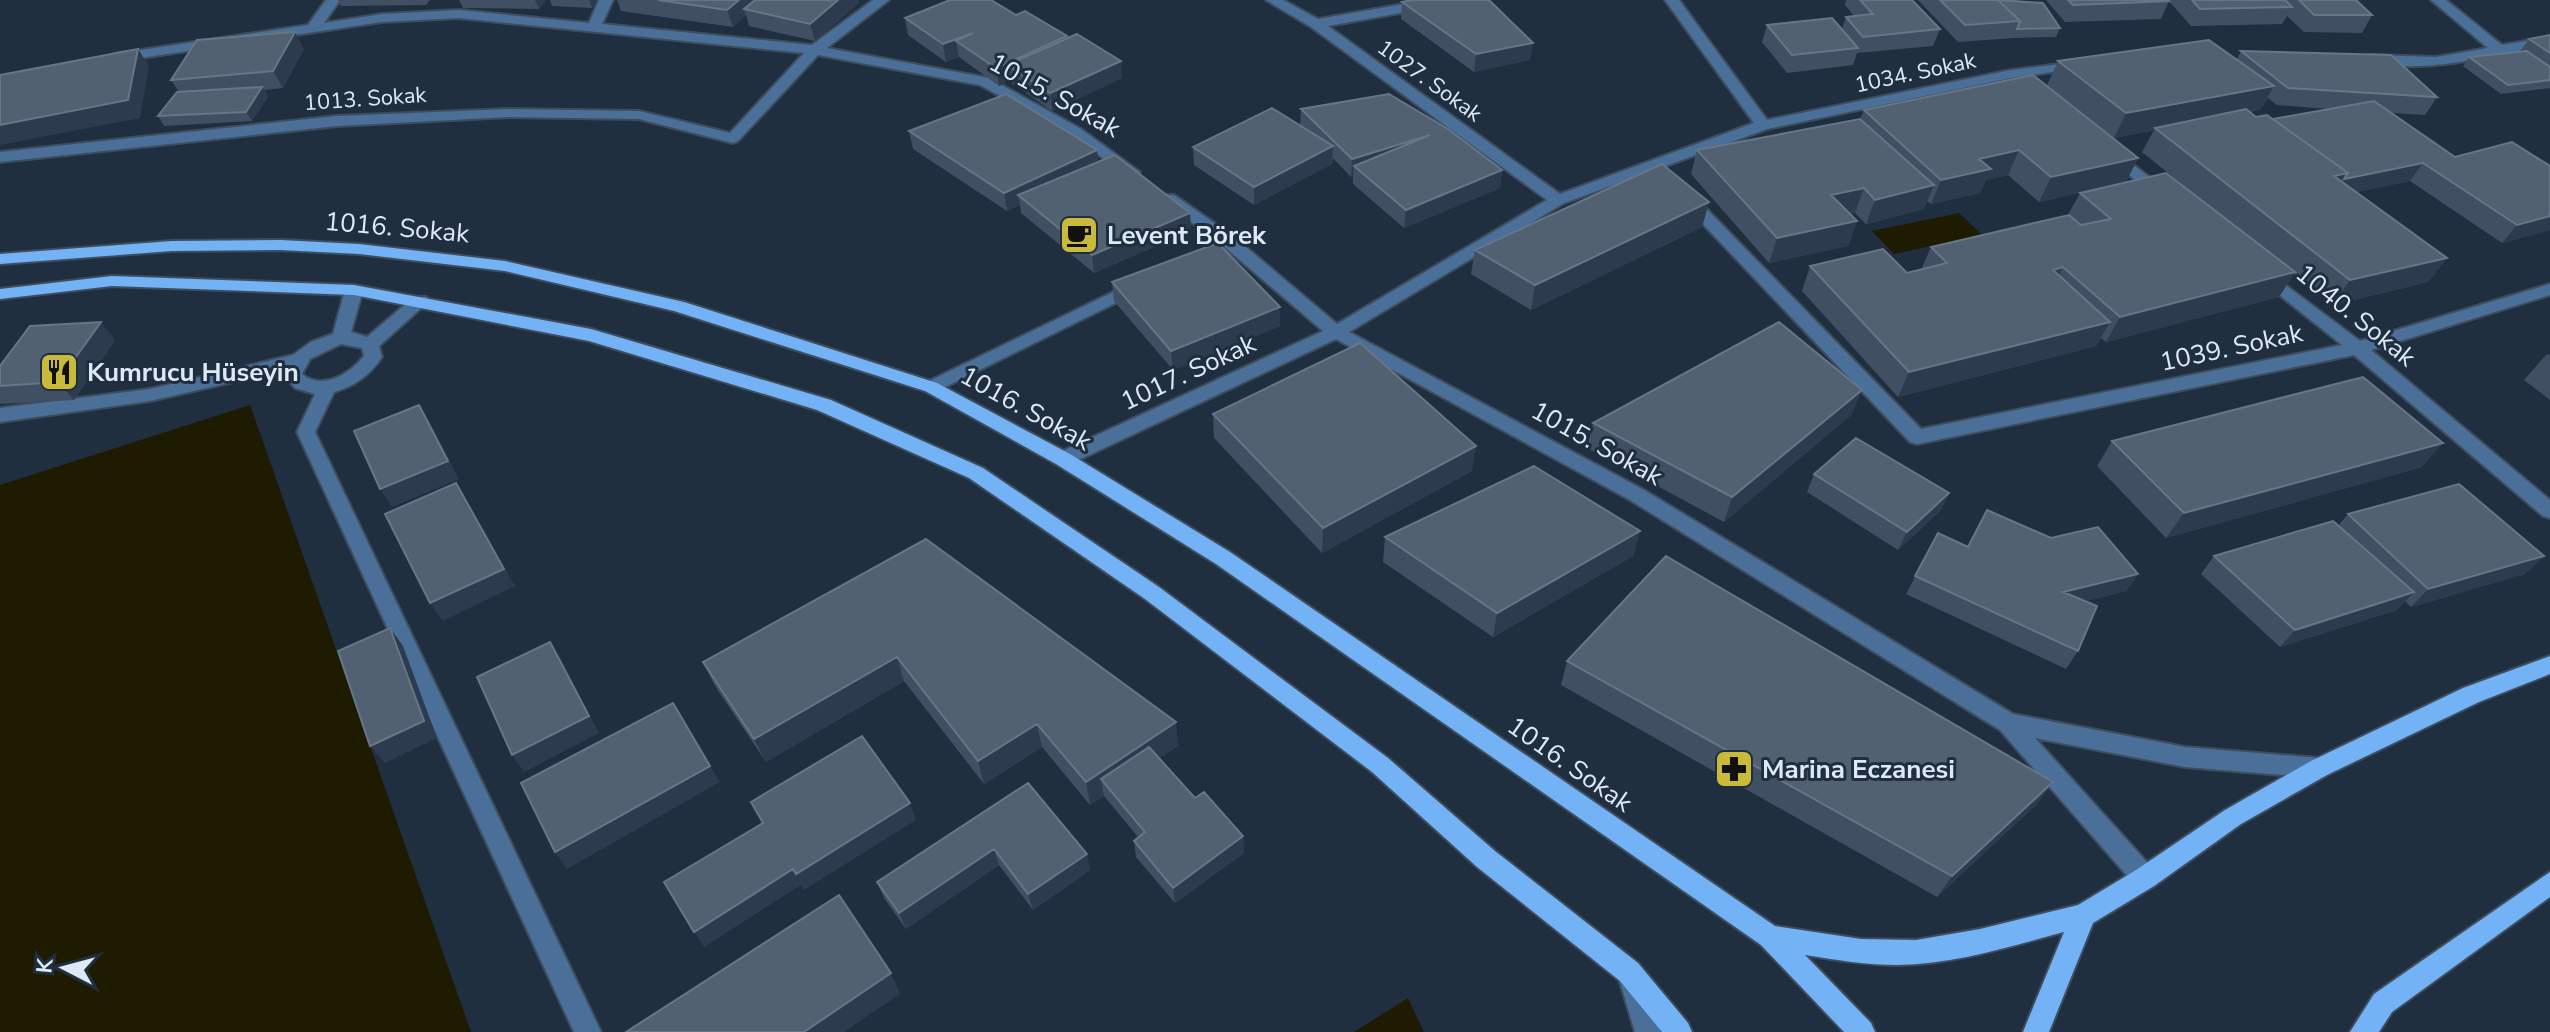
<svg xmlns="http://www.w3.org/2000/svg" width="2550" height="1032" font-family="'Nunito Sans',sans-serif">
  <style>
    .water { fill: #1e1b00 }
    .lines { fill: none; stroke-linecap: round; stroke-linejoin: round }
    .minor-casing { stroke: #3e4d5d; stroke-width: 4 }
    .major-casing { stroke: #3e4d5d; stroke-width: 4 }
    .minor { fill: #4a709a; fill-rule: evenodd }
    .major { fill: #72b2f5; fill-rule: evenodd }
    .wall { fill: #405062; fill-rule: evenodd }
    .shaded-wall { fill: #2c3c4e }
    .building { fill: #516172; stroke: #677686; stroke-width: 2 }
    .labels { text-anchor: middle; stroke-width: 6; stroke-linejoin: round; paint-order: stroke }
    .far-street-label { font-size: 22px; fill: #dfe9f5; stroke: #1f2f40 }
    .street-label { font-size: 26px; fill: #dfe9f5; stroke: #1f2f40 }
    .poi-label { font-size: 26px; font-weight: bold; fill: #dfe9f5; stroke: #1f2f40; text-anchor: start }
  </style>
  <rect width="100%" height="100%" fill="#1f2f40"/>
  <path class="water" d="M1959,213L1982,235L1894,254L1872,231Z
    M250,405L471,1032H0V485Z
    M1408,998L1424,1032H1354Z"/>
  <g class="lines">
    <defs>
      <path id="minor" d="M326,0H340L324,23L382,14L459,10L589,23L599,0H613L602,24L812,45L873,0H889L827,48L989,78L1081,129L1140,172L1138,175H1126L1071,135L980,85L818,55L738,141L733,143L639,119L509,117L337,126L0,162V152L337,116L509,109L639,111L730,133L804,53L459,18L382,22L114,62L107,58L114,54L308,25Z
        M1266,0H1283L1318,19L1427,0H1457L1450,4L1328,26L1560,194L1754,123L1665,0H1679L1767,120L2011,70L2084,61L2086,64L2079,68L2011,78L1767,129L1564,203L1349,332L1644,490L2013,714L2185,747L2319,758L2327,761L2331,768L2327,775L2319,778L2185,767L2035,738L2154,870L2157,878L2154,886L2145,889L2136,886L2000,730L1630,500L1336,339L1070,464H1056L1053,459L1056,454L1323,331L1221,244L1162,201V195H1174L1233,236L1337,324L1547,200L1311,27Z
        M2431,0H2446L2502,45L2550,37V45C2492,55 2427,75 2366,62V56L2371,55L2436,57L2488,48Z
        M2110,147L2169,192V198H2157L2105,155L2102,152Z
        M1686,192L1692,194L1921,429L2342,345L2258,278L2256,274L2264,269L2360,341L2550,284V295L2371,350L2550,500V518L2543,516L2354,355L1917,444L1910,442L1680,200V194Z
        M1138,280L1147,285L1144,289L937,391L931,393L922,387L925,383Z
        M354,285L363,290L351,332L367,337L414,297H426L429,301L379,346L382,357C370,375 355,386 334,392L315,432L601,1032H574L297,432L315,394L295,388L284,376L285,370L150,401L0,422V408L150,389L293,355L311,342L333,334L345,290ZM341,344L362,348L364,356C350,374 322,391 302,374L310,359Z
        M1632,967L1641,970L1661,1032H1635L1619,979L1623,970Z"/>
      <path id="major" d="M280,240L359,244L505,261L684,302L937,383L1070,454L1230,552L1775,926L1861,939L1916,940L1980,929L2078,905L2136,870L2225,810L2311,761L2463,688L2550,656V674L2479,702L2327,775L2241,824L2154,886L2093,923L2049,1032H2023L2064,932C2011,946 1955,964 1898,965C1867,965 1836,960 1805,955L1871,1023L1875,1032H1844L1761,945L1216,564L1056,464L925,391L674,311L505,271L359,254L280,250L172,251L0,264V254L172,241Z
        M112,276L354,285L591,329L831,400L983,468L1159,587L1388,758L1495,851L1638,963L1688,1023L1692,1032H1662L1620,981L1477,867L1372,772L1145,599L969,478L817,410L589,341L354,295L112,286L0,299V289Z
        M2550,872V897L2392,1012L2379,1032H2350L2374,994Z"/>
    </defs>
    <use href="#minor" class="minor-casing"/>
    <use href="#major" class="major-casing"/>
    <use href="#minor" class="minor"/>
    <use href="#major" class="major"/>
  </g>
  <path class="wall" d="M338,0H430L426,5L341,6Z
    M459,0H546L539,9L463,8Z
    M550,0H596L592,8L552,6Z
    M617,0H859V3L815,41L749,26L746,15L733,27L621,11Z
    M1846,0H1912L1940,29L1933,46L1857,53L1853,65L1787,73L1762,42L1767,25L1842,29L1846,17L1854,16L1845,5Z
    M1918,0H2003L2060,28L2056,37L2013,38L1958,42Z
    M2046,0H2168L2169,1L2161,19L2065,22Z
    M2168,0H2356L2372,15L2362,33L2304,32L2287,16L2282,24L2191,26Z
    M1402,2L1530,60L1474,72L1401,19Z
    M1016,15L1067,36V38L1122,78L1052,111L1010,82V81L999,86L959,57L946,62L908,35L905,18Z
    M2550,35V88L2501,94L2463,66L2469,57L2520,51L2529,39Z
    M304,49L283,88L264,90L268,97L252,121L164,126L158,116L179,92L171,80Z
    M2241,51L2437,97L2425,115L2391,113L2550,230L2502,243L2410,181L2356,192L2447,258L2428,282L2333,305L2294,274L2279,297L2106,342L2101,338L2096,346L1898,397L1802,291L1810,266L1907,273L1921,270L1931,247L2068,215L2080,193L2213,209L2142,152L2154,130L2114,138L2047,85L2058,61L2237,59ZM2268,98L2277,105L2330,109L2273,119L2256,117L2250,112L2260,110Z
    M1301,109L1502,170L1500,188L1404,228L1353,184V177H1351L1333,158L1332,164L1254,205L1194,165L1193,147L1300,126Z
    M1864,110L2138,158L2126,182L2039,202L2008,175L1986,180L1980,193L1931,204L1927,201L1924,209L1866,224L1855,213L1850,214L1857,221L1848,246L1769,263L1691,174L1697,150L1860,119Z
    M909,131L1097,150L1098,162L1190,213L1191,231L1094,273L1021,213L1020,205L1007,211L913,149Z
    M1709,202L1702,227L1531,310L1471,274L1475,250Z
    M1112,282L1280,326L1173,370L1114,301Z
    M115,340L74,400L0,404V366Z
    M2550,354V400L2524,380L2546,355Z
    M1862,390L1851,415L1724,522L1587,448L1593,423Z
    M1213,414L1472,471L1322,553L1214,438Z
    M2112,441L2422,467L2166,538L2097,466Z
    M1814,474L1949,493L1940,511L1898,550L1807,492Z
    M2348,514L2544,556L2525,574L2411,607L2405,601L2397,610L2280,647L2201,574L2214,556L2338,526Z
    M1640,531L1633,556L1493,637L1383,562L1385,537Z
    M1938,533L1967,547L2051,538L2138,574L2126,591L2085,601L2078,651L2066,669L1906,594Z
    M926,539L1178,746L1159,758L1195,798L1243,836L1244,853L1175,903L1136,857L1134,841L1138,837L1104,796L1090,805L1042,747L984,784L904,681L766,762L715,686L703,662Z
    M1567,661L2053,782L2036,805L1937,897L1561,685Z
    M1028,783L1090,870L1033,910L999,865L906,929L884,898L877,882Z"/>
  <path class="shaded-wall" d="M535,0H546L539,9Z
    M589,0H596L592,8Z
    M739,0H763L744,9L746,15L733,27L727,10Z
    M838,0H859V3L815,41L810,24Z
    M295,32L304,49L283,88L273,71Z
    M973,33L956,41L959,57L946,62L943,44Z
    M1067,36L1069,54L1007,65L1010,81L999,86L996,68Z
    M1533,43L1530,60L1474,72L1476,54Z
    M138,49L149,66L140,118L0,145V125Z
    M1121,61L1122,78L1052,111L1050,93Z
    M2274,86L2260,110L2157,129L2155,128L2154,130L2114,138L2126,113Z
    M262,87L268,97L252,121L246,112Z
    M1430,135L1354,166L1353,177H1351L1352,159Z
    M1333,146L1332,164L1254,205V187Z
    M1097,150L1099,168L1018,195L1020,205L1007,211L1004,193Z
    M2019,150L2008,175L1986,180L1980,193L1931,204L1941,180L1979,159Z
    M2138,158L2126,182L2039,202L2051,177Z
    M2423,163L2410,181L2318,200L2334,176Z
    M1502,170L1500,188L1404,228L1406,210Z
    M1934,185L1924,209L1866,224L1875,200Z
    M1864,188L1855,213L1822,220L1831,195Z
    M1709,202L1702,227L1531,310L1535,285Z
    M1190,213L1191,231L1094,273L1092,255Z
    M2550,216V230L2502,243L2517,225Z
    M1857,221L1848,246L1769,263L1777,238Z
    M2447,258L2428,282L2333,305L2350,280Z
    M2063,267L2051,292L2053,270Z
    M2295,272L2279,297L2106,342L2120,317Z
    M1280,307V326L1173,370L1171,351Z
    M101,322L115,340L74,400L58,382Z
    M2110,322L2096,346L1898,397L1909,372Z
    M1862,390L1851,415L1724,522L1732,497Z
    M419,405L430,423L459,479L392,507L380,489Z
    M2443,443L2422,467L2166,538L2184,513Z
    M1476,446L1472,471L1322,553L1323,528Z
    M456,483L515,586L443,621L430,603Z
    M1949,493L1940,511L1898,550L1907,532Z
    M1640,531L1633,556L1493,637L1497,613Z
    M2544,556L2525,574L2411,607L2428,589Z
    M2138,574L2126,591L2052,610L2063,592Z
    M2414,592L2397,610L2280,647L2295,630Z
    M390,628L403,646L437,738L385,763L370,746Z
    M550,642L561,659L599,733L524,772L512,755Z
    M897,657L904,681L766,762L754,739Z
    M1176,722L1178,746L1111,791L1101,779L1104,796L1090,805L1086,782Z
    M1037,724L1042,747L984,784L978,761Z
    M710,766L720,782L567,869L555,852Z
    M2053,782L2036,805L1937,897L1952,876Z
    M910,803L916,820L804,890L801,885L704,947L694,932L793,869Z
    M1243,836L1244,853L1175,903L1173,888Z
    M994,849L999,865L906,929L899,913Z
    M1087,854L1090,870L1033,910L1028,894Z
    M891,973L900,994L844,1032H804Z"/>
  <path class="building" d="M658,0H739L727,10Z
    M755,0H838L810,24L744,9Z
    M950,0H991L1016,15L1025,11L1067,36L996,68L956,41L973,33L943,44L905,18Z
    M1412,0H1489L1533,43L1476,54L1402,2Z
    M1860,0H1912L1940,29L1863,37L1846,17L1873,14Z
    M1940,0H1998L2020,21L1965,25Z
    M1998,0L2043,3L2060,28L2017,29L2020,21Z
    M2068,0H2168L2169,1L2073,5Z
    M2192,0H2285L2292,7L2200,9Z
    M2299,0H2356L2372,15H2314Z
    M1832,18L1858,48L1792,55L1767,25Z
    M295,32L273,71L171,80L197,40Z
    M1077,34L1121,61L1050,93L1007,65Z
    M2550,35V53L2529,39Z
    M2209,40L2274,86L2126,113L2058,61Z
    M138,49L128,100L0,125V75Z
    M2241,51L2391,55L2437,97L2288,88Z
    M2527,51L2550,67V80L2508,85L2469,57Z
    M2033,75L2138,158L2051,177L2019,150L1979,159L1991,169L1941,180L1864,110Z
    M262,87L246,112L158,116L177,92Z
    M1006,94L1097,150L1004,193L909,131Z
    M1389,94L1448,129L1502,170L1406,210L1354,166L1430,135L1352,159L1301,109Z
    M2374,101L2455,157L2512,142L2550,166V216L2517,225L2423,163L2344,179L2348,173L2273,119Z
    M1272,108L1333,146L1254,187L1193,147Z
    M2246,109L2256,117L2267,115L2348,173L2334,176L2447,258L2350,280L2155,128Z
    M1860,119L1934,185L1875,200L1864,188L1831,195L1857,221L1777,238L1697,150Z
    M1115,155L1190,213L1092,255L1018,195Z
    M1662,164L1709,202L1535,285L1475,250Z
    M2166,173L2295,272L2120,317L2063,267L2053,270L2110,322L1909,372L1810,266L1883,249L1907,273L1947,263L1931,247L2069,215L2081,225L2111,219L2080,193Z
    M1218,243L1280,307L1171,351L1112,282Z
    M101,322L58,382L0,386V366L30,326Z
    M1779,322L1862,390L1732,497L1593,423Z
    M1360,343L1476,446L1323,528L1213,414Z
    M2363,377L2443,443L2184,513L2112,441Z
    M419,405L448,461L380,489L354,431Z
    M1856,438L1949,493L1907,532L1814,474Z
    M1534,466L1640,531L1497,613L1385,537Z
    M456,483L504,569L430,603L385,514Z
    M2459,484L2544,556L2428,589L2348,514Z
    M1987,510L2051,538L2098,527L2138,574L2063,592L2097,606L2078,651L1915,576L1938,533L1968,547Z
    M2333,521L2414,592L2295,630L2214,556Z
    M926,539L1176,722L1086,782L1037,724L978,761L897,657L754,739L703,662Z
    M1666,556L2053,782L1952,876L1567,661Z
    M390,628L424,721L370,746L338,651Z
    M550,642L589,716L512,755L477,677Z
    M673,703L710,766L555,852L521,783Z
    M862,736L910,803L796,874L793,869L694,932L664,882L763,823L751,802Z
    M1149,747L1195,798L1204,792L1243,836L1173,888L1134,841L1145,832L1101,779Z
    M1028,783L1087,854L1028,894L994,849L899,913L877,882Z
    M839,895L891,973L804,1032H626Z"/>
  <defs>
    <symbol id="cafe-square" viewBox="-11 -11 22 22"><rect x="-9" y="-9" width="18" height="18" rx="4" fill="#c9ba3a" stroke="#1f2f40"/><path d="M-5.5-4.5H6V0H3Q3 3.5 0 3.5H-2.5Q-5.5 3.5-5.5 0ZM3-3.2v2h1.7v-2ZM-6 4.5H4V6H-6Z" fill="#111"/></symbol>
    <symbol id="restaurant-square" viewBox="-11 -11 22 22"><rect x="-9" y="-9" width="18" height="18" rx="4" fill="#c9ba3a" stroke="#1f2f40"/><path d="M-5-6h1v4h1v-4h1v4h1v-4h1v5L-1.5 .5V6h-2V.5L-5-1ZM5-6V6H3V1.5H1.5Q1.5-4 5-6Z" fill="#111"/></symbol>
    <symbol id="pharmacy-square" viewBox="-11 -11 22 22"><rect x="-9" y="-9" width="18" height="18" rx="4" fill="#c9ba3a" stroke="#1f2f40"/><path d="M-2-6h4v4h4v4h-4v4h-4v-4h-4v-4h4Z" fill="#111"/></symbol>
  </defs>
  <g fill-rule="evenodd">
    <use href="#cafe-square" x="1057" y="213" width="44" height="44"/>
    <use href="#restaurant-square" x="37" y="350" width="44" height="44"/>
    <use href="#pharmacy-square" x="1712" y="747" width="44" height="44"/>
  </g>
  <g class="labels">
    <g class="far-street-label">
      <text transform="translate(1915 72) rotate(-12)" y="8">1034. Sokak</text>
      <text transform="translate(1430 80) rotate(36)" y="8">1027. Sokak</text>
      <text transform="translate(365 98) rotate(-4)" y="8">1013. Sokak</text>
    </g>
    <g class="street-label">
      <text transform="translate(1055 95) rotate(29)" y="9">1015. Sokak</text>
      <text transform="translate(397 227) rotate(5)" y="9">1016. Sokak</text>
      <text transform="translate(2356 315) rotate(39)" y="9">1040. Sokak</text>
      <text transform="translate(2231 347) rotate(-12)" y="9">1039. Sokak</text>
      <text transform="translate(1188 372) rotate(-25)" y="9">1017. Sokak</text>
      <text transform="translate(1026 408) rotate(29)" y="9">1016. Sokak</text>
      <text transform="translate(1597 443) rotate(29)" y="9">1015. Sokak</text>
      <text transform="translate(1570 764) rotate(35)" y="9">1016. Sokak</text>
    </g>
    <g class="poi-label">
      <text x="1107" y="244">Levent Börek</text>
      <text x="87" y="381">Kumrucu Hüseyin</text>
      <text x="1762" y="778">Marina Eczanesi</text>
    </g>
  </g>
  <g transform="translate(64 968) rotate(276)" stroke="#1f2f40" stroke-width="6" paint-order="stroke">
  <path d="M0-6L14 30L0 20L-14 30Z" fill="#dfe9f5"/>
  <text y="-12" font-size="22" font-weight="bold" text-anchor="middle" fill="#dfe9f5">K</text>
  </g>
</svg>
